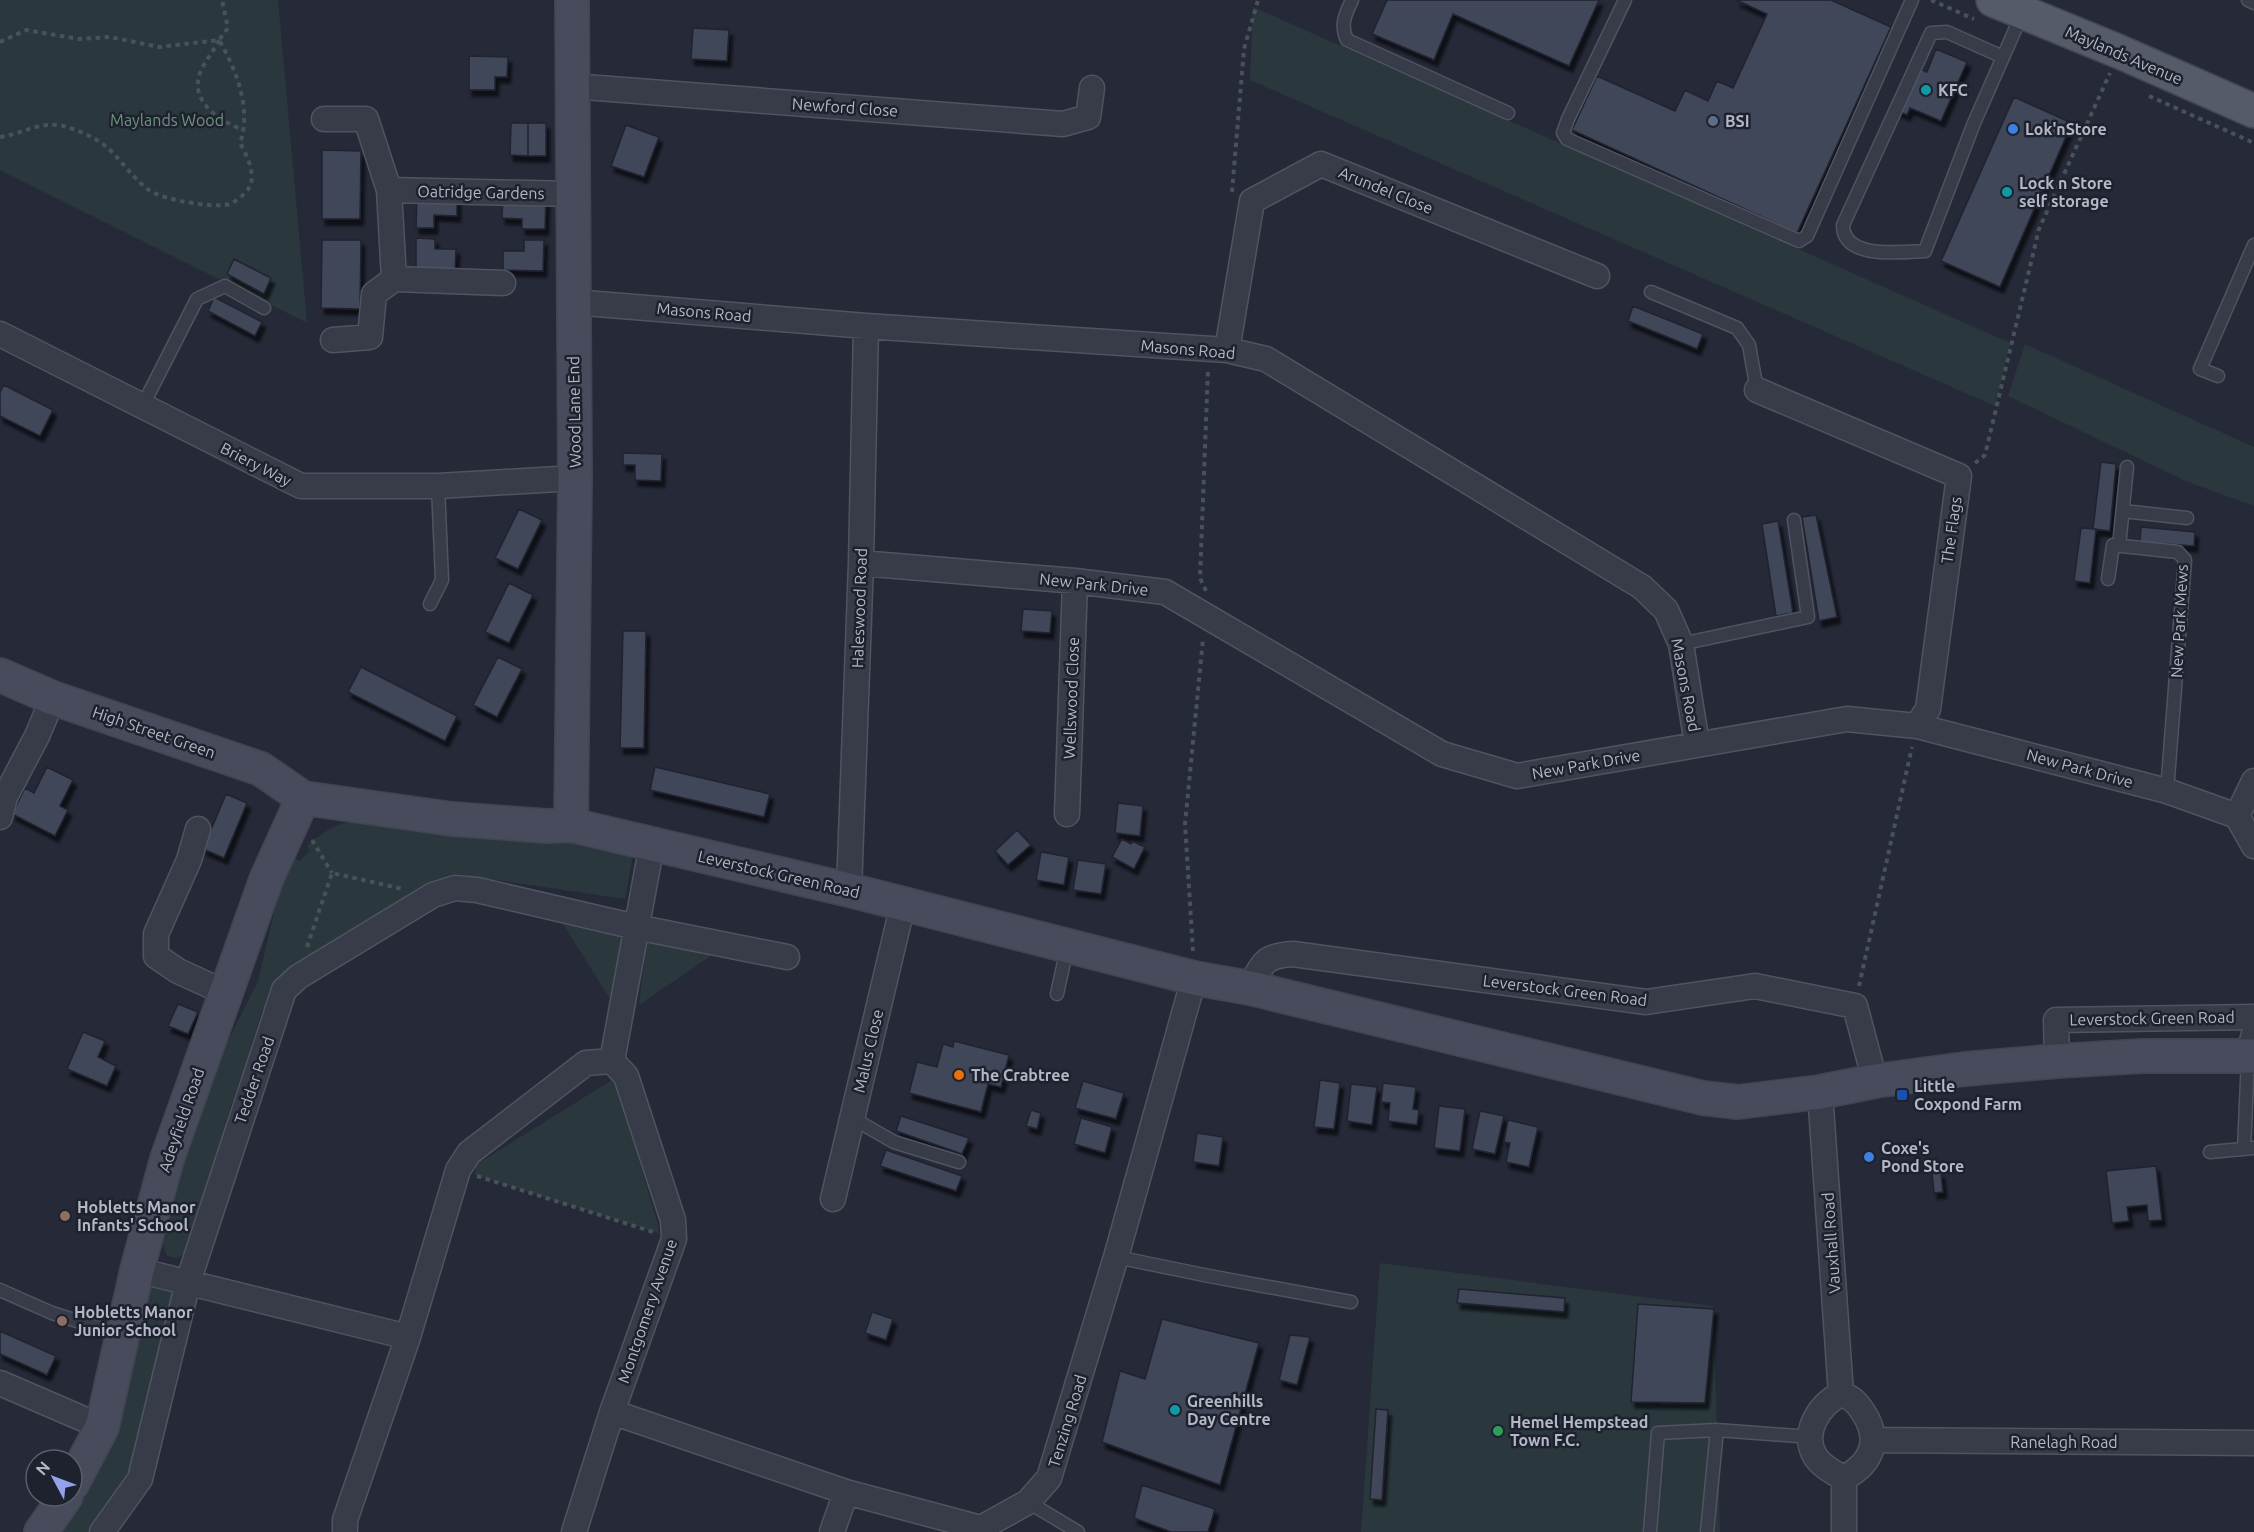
<svg xmlns="http://www.w3.org/2000/svg" width="2254" height="1532" font-family="Ubuntu,sans-serif">
  <style>
    .green { fill: #2a383d }
    .building { fill: #414758; stroke: #202330; stroke-width: 1.5; filter: url(#shadow) }
    .lines { fill: none; stroke-linecap: round; stroke-linejoin: round }
    .lane-casing { stroke: #505461; stroke-width: 15 }
    .street-casing { stroke: #505461; stroke-width: 27 }
    .secondary-casing { stroke: #414552; stroke-width: 36 }
    .primary-casing { stroke: #414552; stroke-width: 36 }
    .path { stroke: #475359; stroke-width: 4; stroke-dasharray: 4.5 4.5; stroke-linecap: butt }
    .lane { stroke: #383c49; stroke-width: 12 }
    .street { stroke: #383c49; stroke-width: 24 }
    .secondary { stroke: #474b5c; stroke-width: 33 }
    .primary { stroke: #565b69; stroke-width: 33 }
    .culture-dot { fill: #0f9aa8; stroke: #1e212e; stroke-width: 2 }
    .service-dot { fill: #5c6f8a; stroke: #1e212e; stroke-width: 2 }
    .shop-dot { fill: #3f7fe0; stroke: #1e212e; stroke-width: 2 }
    .food-dot { fill: #e8710a; stroke: #1e212e; stroke-width: 2 }
    .transit-dot { fill: #1a4fb4; stroke: #1e212e; stroke-width: 2 }
    .education-dot { fill: #8d6e63; stroke: #1e212e; stroke-width: 2 }
    .leisure-dot { fill: #2e9e5b; stroke: #1e212e; stroke-width: 2 }
    .labels { text-anchor: middle; stroke-width: 5; stroke-linejoin: round; paint-order: stroke }
    .street-label { font-size: 16px; fill: #b4b7c5; stroke: #1e212e }
    .poi-label { font-size: 16px; font-weight: bold; fill: #b4b7c5; stroke: #1e212e; text-anchor: start }
    .park-label { font-size: 16px; fill: #6d937e; stroke: #1e212e }
  </style>
  <defs>
    <filter id="shadow"><feDropShadow dx="3.5" dy="6" stdDeviation="1.5" flood-color="#0009"/></filter>
  </defs>
  <rect width="100%" height="100%" fill="#252938"/>
  <path class="green" d="M0,0H278L307,323L0,170Z
    M1253,7L2010,343L1995,406L1250,80Z
    M2025,344L2254,447V506L2188,482L2008,396Z
    M366,818L634,849L625,899L456,874L403,904L267,1009L262,1010L244,1069L248,1071L246,1075H242L225,1123L230,1125L227,1134L223,1133L215,1157L219,1160L186,1253L177,1258L167,1256L161,1240L168,1204L213,1071L258,981L277,900L295,859L300,861L310,850L307,846C327,828 339,823 366,818Z
    M558,916L622,931L614,1005Z
    M647,937L715,953L639,1005Z
    M615,1078L658,1225V1233L474,1175L477,1164Z
    M1380,1263L1713,1306L1720,1532H1361Z
    M153,1282L176,1286L130,1469L93,1532H50L146,1292Z"/>
  <path class="building" d="M1387,0H1599L1569,66L1453,14L1434,60L1372,34Z
    M1736,0H1831L1891,27L1797,233L1572,130L1597,76L1675,111L1685,90L1708,101L1717,81L1733,88L1767,14Z
    M693,28L729,30L727,61L691,59Z
    M1936,49L1967,62L1941,121L1910,108L1907,115L1890,107L1909,64L1927,72Z
    M469,56L508,57L507,77H495V90H469Z
    M2014,97L2072,123L2000,287L1941,261Z
    M511,123H528V156L510,155Z
    M528,123H546V156H528Z
    M626,125L659,137L644,177L611,166Z
    M322,150L361,151L360,219H322Z
    M417,196H457V216L434,215V228H416Z
    M503,197L546,198L545,229H522V219L502,218Z
    M416,238L435,239V249H456L455,271L416,270Z
    M322,240H361L360,309L321,308Z
    M524,240H544L543,271L503,270V251H524Z
    M234,259L271,278L264,294L227,274Z
    M214,297L262,322L255,336L208,311Z
    M1633,306L1703,334L1697,349L1628,321Z
    M4,385L53,410L40,436L0,416V392Z
    M623,453L662,454L661,481L635,480V465H623Z
    M2101,462L2116,464L2110,531L2093,529Z
    M519,509L542,520L518,569L495,558Z
    M1816,515L1837,617L1819,621L1802,517Z
    M1778,521L1793,613L1776,616L1762,524Z
    M2141,527L2195,532L2194,546L2140,542Z
    M2081,528L2096,529L2090,583L2074,581Z
    M509,583L533,595L509,643L485,632Z
    M1023,609L1052,611L1050,633L1021,631Z
    M623,631H646L644,748H620Z
    M498,657L522,669L497,717L473,705Z
    M361,667L457,716L445,741L348,692Z
    M47,767L73,780L60,806L68,810L55,836L12,814L25,788L34,793Z
    M655,767L770,794L764,817L650,790Z
    M226,794L247,803L224,858L203,849Z
    M1118,803L1143,806L1140,836L1115,833Z
    M1017,830L1031,845L1008,865L995,851Z
    M1122,839L1131,844L1132,841L1145,847L1134,869L1112,857Z
    M1041,852L1069,857L1064,885L1036,880Z
    M1078,860L1106,864L1101,894L1073,890Z
    M178,1004L198,1012L188,1034L168,1026Z
    M83,1032L105,1041L98,1057L116,1066L107,1086L67,1069Z
    M954,1041L1009,1055L1001,1087L988,1084L981,1112L909,1093L917,1062L937,1067L943,1044L953,1047Z
    M1320,1080L1340,1083L1334,1129L1314,1127Z
    M1083,1081L1124,1093L1116,1119L1075,1108Z
    M1383,1083L1416,1087L1413,1109L1419,1110L1417,1125L1388,1121L1390,1103L1381,1102Z
    M1351,1084L1377,1087L1372,1125L1347,1121Z
    M1439,1106L1465,1109L1460,1151L1434,1148Z
    M1031,1110L1041,1113L1037,1129L1026,1126Z
    M1480,1111L1504,1116L1495,1154L1472,1149Z
    M901,1116L969,1138L962,1154L896,1131Z
    M1081,1118L1112,1127L1105,1153L1074,1144Z
    M1508,1120L1538,1127L1529,1167L1506,1162L1510,1143L1504,1142Z
    M1197,1133L1223,1137L1219,1166L1193,1162Z
    M886,1150L962,1176L956,1191L880,1166Z
    M2156,1166L2162,1220L2148,1221L2147,1205L2127,1207L2129,1221L2112,1223L2106,1171Z
    M1941,1172L1943,1192L1934,1193L1932,1173Z
    M1459,1289L1565,1298L1564,1312L1457,1303Z
    M1638,1304L1714,1309L1705,1403L1631,1402Z
    M872,1312L893,1319L886,1340L865,1333Z
    M1162,1319L1259,1343L1220,1485L1102,1442L1120,1371L1145,1379Z
    M0,1331L56,1356L47,1375L0,1354Z
    M1290,1335L1310,1337L1297,1385L1279,1380Z
    M1376,1409L1388,1410L1382,1500L1370,1499Z
    M1142,1485L1215,1509L1208,1532H1171L1134,1518Z"/>
  <g class="lines">
    <defs>
      <path id="lane" d="M1352,0C1345,15 1340,25 1347,40L1508,113
        M1625,0L1568,119L1563,133L1567,139L1799,241L1807,236L1912,0
        M2248,0L2254,3
        M2003,57L1947,32L1931,33L1843,225C1843,260 1901,252 1925,251L1974,123L2022,14
        M1651,292L1737,328L1749,345L1757,390
        M2218,376L2200,369L2254,245
        M142,407L197,299L225,286L264,308
        M2123,511L2187,518
        M2119,546L2127,467
        M2108,579L2113,545L2178,552L2185,560L2167,791
        M430,604L442,580L438,486
        M1681,644L1808,617L1794,520
        M1057,994L1067,948
        M852,1118L894,1142L959,1162
        M2244,1149L2248,1057
        M2210,1152L2254,1148
        M1116,1257L1209,1276L1351,1302
        M0,1290L52,1313L121,1335
        M1028,1502L1078,1532
        M1650,1532L1658,1433L1717,1430L1811,1437
        M1707,1532L1717,1430"/>
      <path id="street" d="M572,86L1063,124L1088,117L1092,88
        M324,119H366L389,190
        M503,283L394,279L389,190L573,194
        M573,302L866,326L1227,350L1266,359L1642,587L1666,610L1681,644L1697,744
        M0,334L301,486H438L575,478
        M333,340L370,337L374,294L394,279
        M1227,350L1252,201L1321,164L1597,276
        M1757,390L1959,476L1928,709L1917,726
        M861,563L1075,581L1165,592L1442,754L1517,776L1847,719L1917,726L2167,791L2237,816L2254,846
        M1067,814L1075,581
        M2237,816L2254,781
        M0,817L5,797L37,736L53,698
        M198,829L189,860L156,934V956L178,971L226,993
        M849,890L861,563L866,326
        M1250,988C1263,963 1263,956 1293,954L1646,1002L1755,986L1855,1006L1875,1081
        M2248,1055L2254,1034
        M612,1061L652,844
        M2057,1061L2056,1020L2254,1017
        M1820,1092L1841,1394
        M833,1199L903,904
        M137,1270L408,1337
        M0,1383L102,1427
        M1841,1394C1852,1397 1857,1403 1863,1412C1881,1439 1873,1463 1844,1478C1834,1473 1821,1466 1815,1456C1801,1432 1820,1404 1841,1394Z
        M612,1412L846,1492L981,1528L1028,1502L1049,1478L1116,1257L1194,978
        M1874,1440L2254,1443
        M102,1532L140,1479L188,1282L284,990L298,977L433,895L455,888L477,890L636,927L787,957
        M345,1532V1520L408,1337L458,1170L469,1153L586,1063L612,1061L626,1076L673,1220L674,1239L612,1412L574,1532
        M832,1532L846,1492
        M1844,1532V1478"/>
      <path id="secondary" d="M0,675L53,698L261,769L303,798L452,819L546,826L571,825L849,890L1194,978L1250,988L1703,1098L1738,1102L1820,1092L1875,1081L1965,1069L2057,1061L2143,1056H2254
        M571,825L575,478L572,0
        M72,1484L102,1427L137,1270L167,1159L266,880L303,798
        M41,1532L66,1496"/>
      <path id="primary" d="M1993,0L2120,52L2254,111"/>
    </defs>
    <use href="#lane" class="lane-casing"/>
    <use href="#street" class="street-casing"/>
    <use href="#secondary" class="secondary-casing"/>
    <use href="#primary" class="primary-casing"/>
    <path class="path" d="M1931,0L1974,19
      M219,40C214,51 204,62 200,73C189,102 221,122 244,130
      M0,42L26,30L79,39L110,37L159,47L219,40L228,28L222,0
      M2149,96L2254,143
      M0,137C23,134 43,119 67,127C82,132 99,139 111,151C124,164 134,179 149,190C163,200 208,207 225,205C234,204 246,194 250,186C256,173 246,154 240,143C252,109 236,69 219,40
      M1232,192L1244,49L1258,0
      M1975,463L1985,455L2039,229L2110,73
      M1206,591L1200,578L1208,369
      M312,840L332,873
      M307,947L332,873L403,889
      M1193,951L1185,824L1203,639
      M1859,986L1912,747
      M477,1176L653,1232"/>
    <use href="#lane" class="lane"/>
    <use href="#street" class="street"/>
    <use href="#secondary" class="secondary"/>
    <use href="#primary" class="primary"/>
  </g>
  <g class="culture-dot">
    <circle cx="1926" cy="90" r="6"/>
    <circle cx="2007" cy="192" r="6"/>
    <circle cx="1175" cy="1410" r="6"/>
  </g>
  <circle class="service-dot" cx="1713" cy="121" r="6"/>
  <g class="shop-dot">
    <circle cx="2013" cy="129" r="6"/>
    <circle cx="1869" cy="1157" r="6"/>
  </g>
  <circle class="food-dot" cx="959" cy="1075" r="6"/>
  <rect class="transit-dot" x="1896" y="1089" width="12" height="12" rx="3"/>
  <g class="education-dot">
    <circle cx="65" cy="1216" r="6"/>
    <circle cx="62" cy="1321" r="6"/>
  </g>
  <circle class="leisure-dot" cx="1498" cy="1431" r="6"/>
  <g class="labels">
    <g class="street-label">
      <text transform="translate(2124 55) rotate(23)" y="6">Maylands Avenue</text>
      <text transform="translate(845 107) rotate(4)" y="6">Newford Close</text>
      <text transform="translate(1386 190) rotate(22)" y="6">Arundel Close</text>
      <text transform="translate(481 192) rotate(1)" y="6">Oatridge Gardens</text>
      <text transform="translate(704 312) rotate(5)" y="6">Masons Road</text>
      <text transform="translate(1188 349) rotate(5)" y="6">Masons Road</text>
      <text transform="translate(574 412) rotate(-91)" y="6">Wood Lane End</text>
      <text transform="translate(256 464) rotate(27)" y="6">Briery Way</text>
      <text transform="translate(1951 530) rotate(-82)" y="6">The Flags</text>
      <text transform="translate(1094 584) rotate(6)" y="6">New Park Drive</text>
      <text transform="translate(859 608) rotate(-88)" y="6">Haleswood Road</text>
      <text transform="translate(2179 621) rotate(-87)" y="6">New Park Mews</text>
      <text transform="translate(1686 685) rotate(79)" y="6">Masons Road</text>
      <text transform="translate(1071 698) rotate(-88)" y="6">Wellswood Close</text>
      <text transform="translate(154 732) rotate(19)" y="6">High Street Green</text>
      <text transform="translate(1586 764) rotate(-10)" y="6">New Park Drive</text>
      <text transform="translate(2080 768) rotate(15)" y="6">New Park Drive</text>
      <text transform="translate(779 874) rotate(13)" y="6">Leverstock Green Road</text>
      <text transform="translate(1565 990) rotate(7)" y="6">Leverstock Green Road</text>
      <text transform="translate(2152 1018) rotate(-1)" y="6">Leverstock Green Road</text>
      <text transform="translate(868 1051) rotate(-77)" y="6">Malus Close</text>
      <text transform="translate(254 1080) rotate(-71)" y="6">Tedder Road</text>
      <text transform="translate(181 1120) rotate(-71)" y="6">Adeyfield Road</text>
      <text transform="translate(1831 1243) rotate(-94)" y="6">Vauxhall Road</text>
      <text transform="translate(647 1311) rotate(-71)" y="6">Montgomery Avenue</text>
      <text transform="translate(1067 1421) rotate(-73)" y="6">Tenzing Road</text>
      <text x="2064" y="1448">Ranelagh Road</text>
    </g>
    <g class="poi-label">
      <text x="1938" y="96">KFC</text>
      <text x="1725" y="127">BSI</text>
      <text x="2025" y="135">Lok'nStore</text>
      <text x="2019" y="189">Lock n Store<tspan x="2019" dy="18">self storage</tspan></text>
      <text x="971" y="1081">The Crabtree</text>
      <text x="1914" y="1092">Little<tspan x="1914" dy="18">Coxpond Farm</tspan></text>
      <text x="1881" y="1154">Coxe's<tspan x="1881" dy="18">Pond Store</tspan></text>
      <text x="77" y="1213">Hobletts Manor<tspan x="77" dy="18">Infants' School</tspan></text>
      <text x="74" y="1318">Hobletts Manor<tspan x="74" dy="18">Junior School</tspan></text>
      <text x="1187" y="1407">Greenhills<tspan x="1187" dy="18">Day Centre</tspan></text>
      <text x="1510" y="1428">Hemel Hempstead<tspan x="1510" dy="18">Town F.C.</tspan></text>
    </g>
    <g class="park-label">
      <text x="167" y="126">Maylands Wood</text>
    </g>
  </g>
  <g transform="translate(54 1478) rotate(311)"><circle r="28" fill="#1e212e" stroke="#5a5d6a" stroke-width="1.5"/>
  <path d="M0-4.5L10 22L0 15L-10 22Z" fill="#92a3ec"/>
  <text y="-9" font-size="16" font-weight="bold" text-anchor="middle" fill="#b4b7c5">N</text>
  </g>
</svg>
